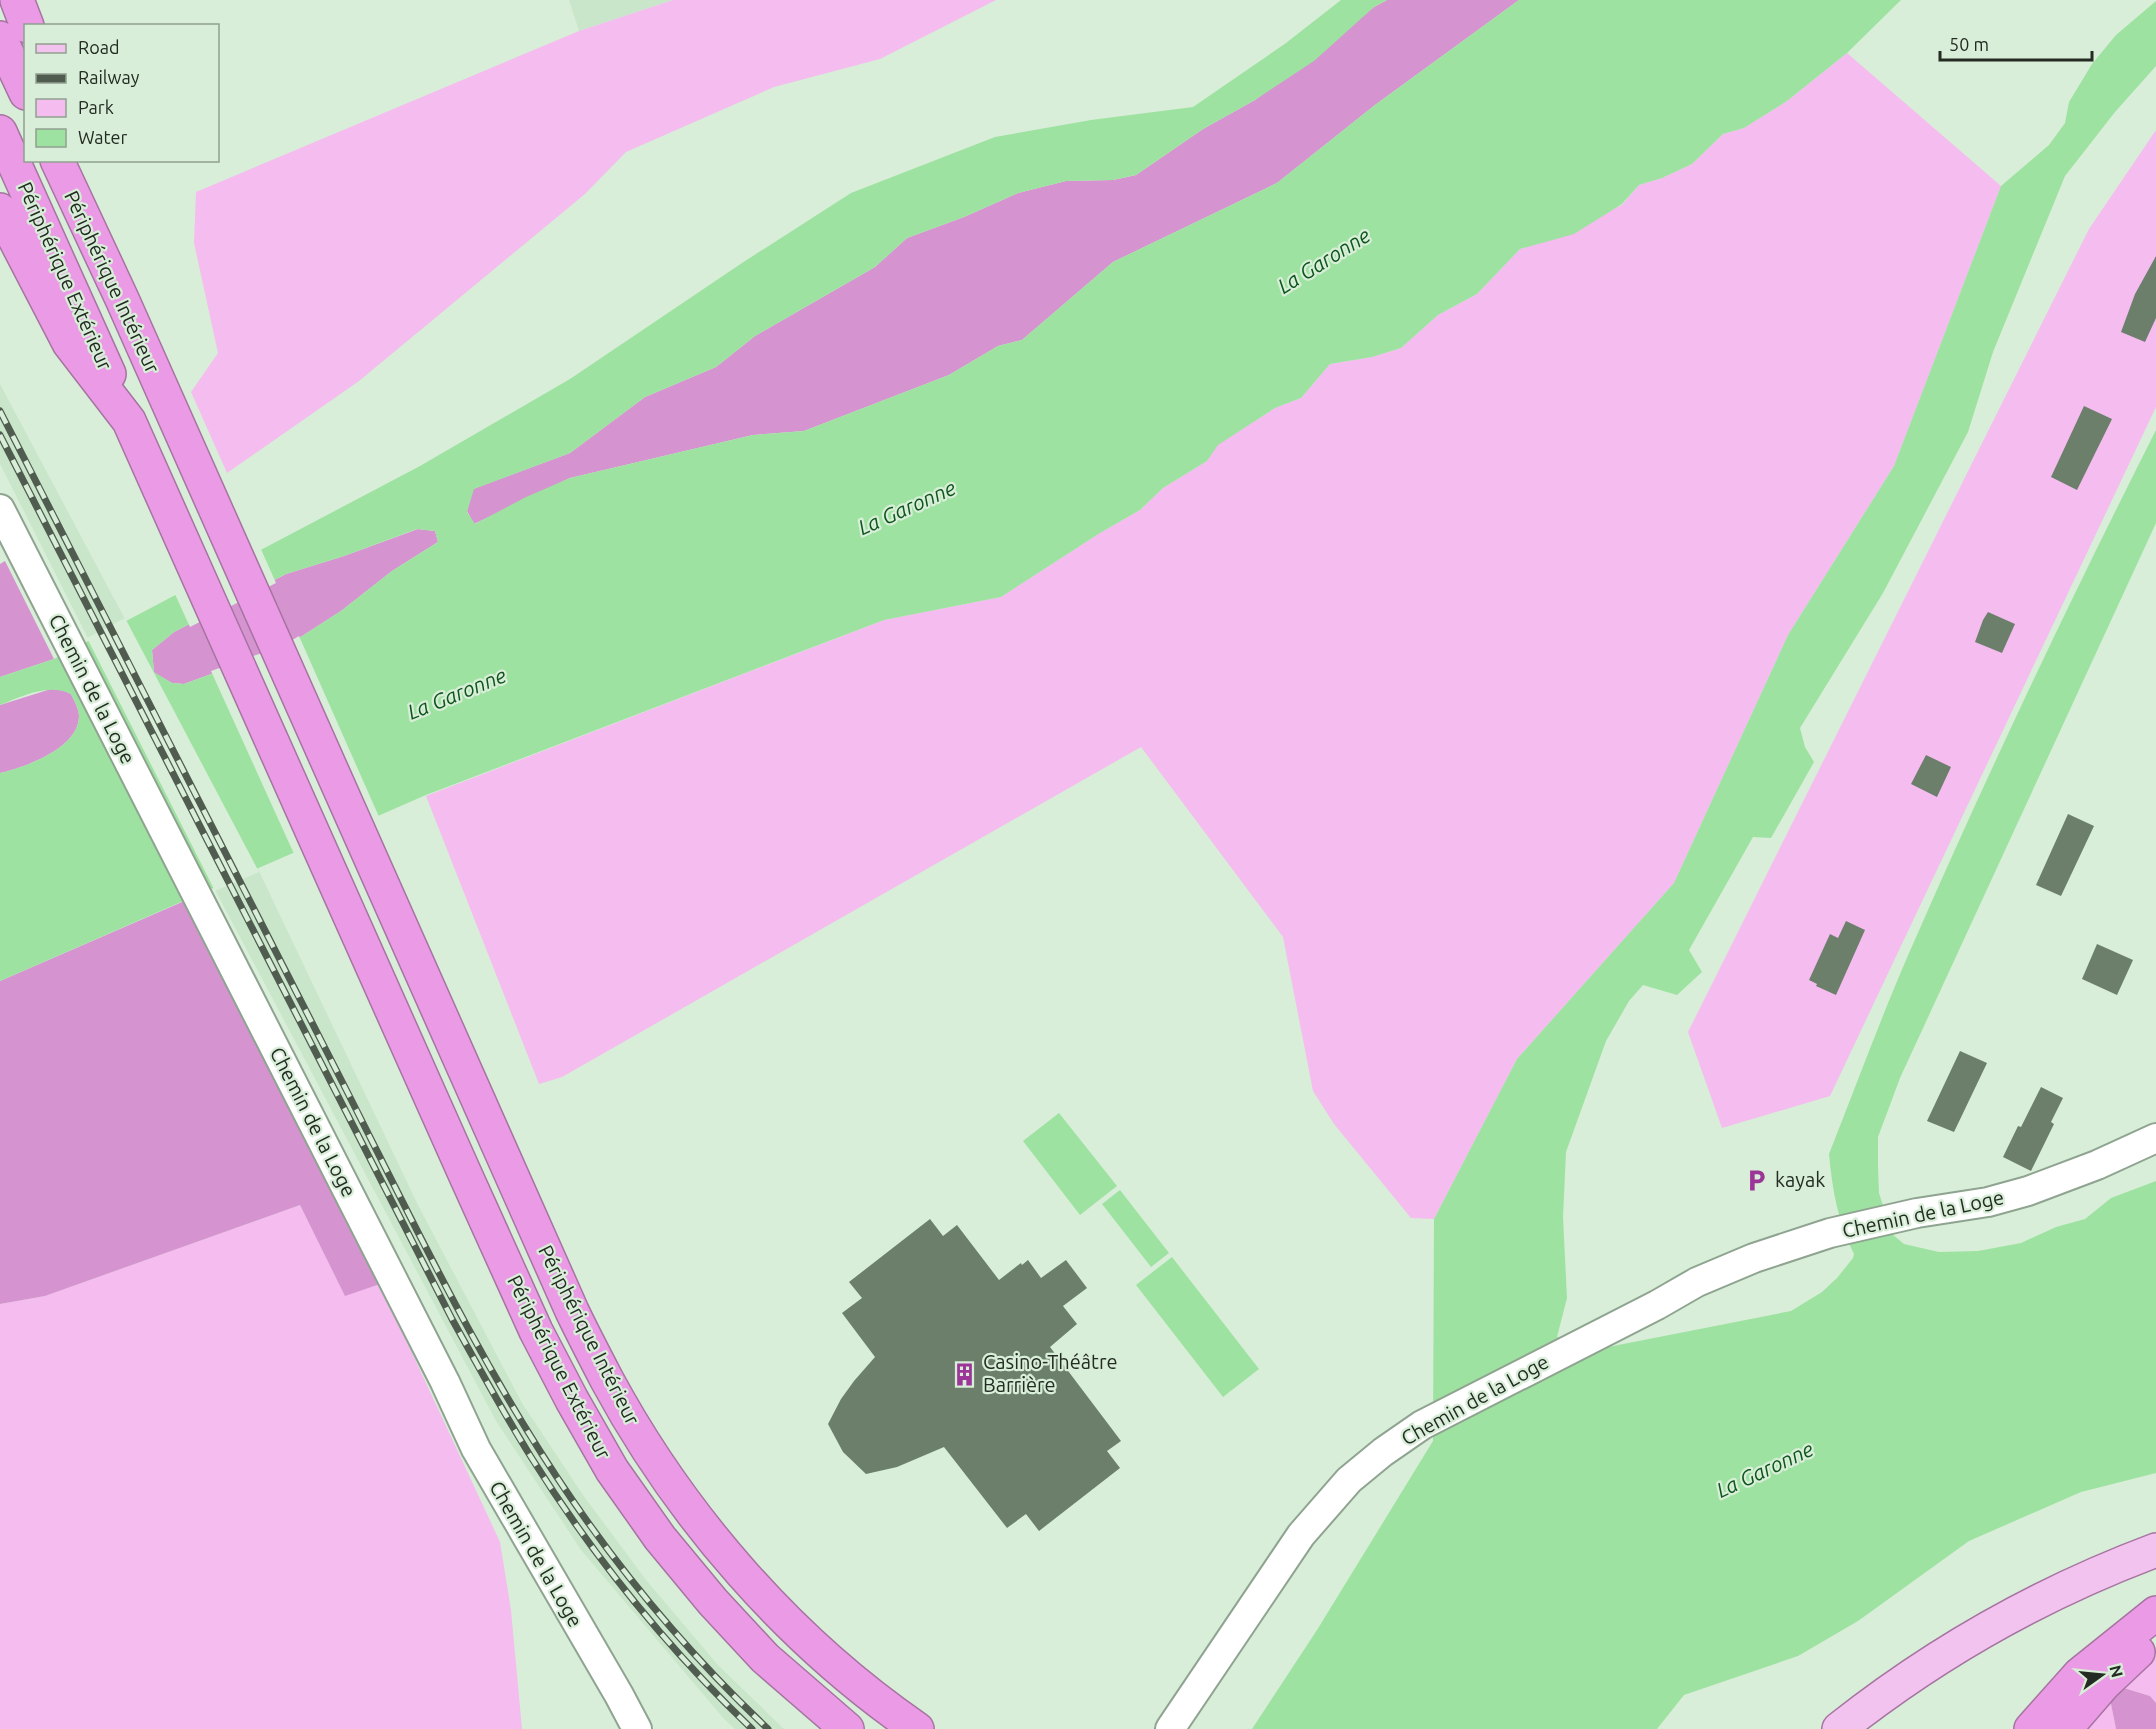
<svg xmlns="http://www.w3.org/2000/svg" width="2156" height="1729" font-family="Ubuntu,sans-serif">
  <style>
    .built { fill: #cae6ca }
    .green { fill: #f5bcef }
    .forest { fill: #d593d0 }
    .water { fill: #9ee2a1; fill-rule: evenodd }
    .pier { fill: #d8eed8 }
    .building { fill: #6b7f6b }
    .lines { fill: none; stroke-linecap: round; stroke-linejoin: round }
    .minor-casing { stroke: #8fa490; stroke-width: 32 }
    .major-casing { stroke: #a574a1; stroke-width: 36 }
    .highway-casing { stroke: #a574a1; stroke-width: 36 }
    .minor { stroke: #fff; stroke-width: 28 }
    .major { stroke: #f3c3ef; stroke-width: 33 }
    .highway { stroke: #eb9be5; stroke-width: 33 }
    .rail-casing { stroke: #505c50; stroke-width: 7 }
    .rail { stroke: #d8eed8; stroke-width: 4.5; stroke-dasharray: 14; stroke-linecap: butt }
    .labels { text-anchor: middle; stroke-width: 4.5; stroke-linejoin: round; paint-order: stroke }
    .street-label { font-size: 20px; fill: #232b23; stroke: #d8eed8 }
    .poi-label { font-size: 20px; fill: #232b23; stroke: #d8eed8; text-anchor: start }
    .water-label { font-size: 21px; font-style: italic; fill: #0d551b; stroke: #d8eed8 }
  </style>
  <rect width="100%" height="100%" fill="#d8eed8"/>
  <path class="built" d="M569,0H673L579,31Z
    M0,384L258,869L418,1205L522,1403L583,1495L647,1581L718,1665L784,1729H735L724,1719L581,1550L496,1421L214,888L0,464Z"/>
  <path class="green" d="M673,0H996L880,59L774,87L626,152L585,194L359,381L227,473L191,392L218,353L194,243L196,192L579,31Z
    M1847,53L2001,186L1894,466L1788,635L1674,883L1517,1059L1434,1219L1411,1218L1334,1124L1313,1091L1283,937L1141,747L562,1077L539,1084L426,796L884,620L1001,597L1100,533L1140,510L1163,488L1207,461L1217,445L1275,408L1301,398L1330,364L1372,357L1401,348L1438,315L1477,294L1520,249L1546,241L1622,205L1639,185L1662,178L1692,164L1723,134L1744,128L1787,101Z
    M2156,130V407L1830,1096L1722,1128L1688,1032L2089,229Z
    M300,1205L345,1295L380,1284L500,1542L511,1610L522,1729H0V1304L45,1296Z
    M2156,1655V1703L2150,1696L2124,1688Z
    M2110,1699L2116,1729H2081Z"/>
  <path class="forest" d="M1387,0H1519L1375,105L1277,183L1113,262L1022,340L998,346L949,375L804,431L753,435L570,478L474,524L467,511L473,489L570,453L645,397L716,367L755,336L875,267L907,238L964,217L1018,193L1066,181L1113,180L1136,175L1203,129L1255,100L1374,7Z
    M418,529L435,531L438,542L392,571L341,611L285,647L184,684L172,683L154,673L152,650L174,632L286,574L344,556Z
    M5,561L54,659L0,677V564Z
    M51,689H60L71,694C74,700 79,709 79,716C79,748 26,767 0,773V705Z
    M189,899L380,1284L345,1296L300,1205L45,1296L0,1304V981Z
    M2124,1688L2150,1696L2156,1703V1729H2116L2110,1699Z"/>
  <path class="water" d="M1341,0H1387L1374,7L1314,61L1255,100L1203,129L1136,175L1113,180L1066,181L1018,193L964,217L907,238L875,267L755,336L716,367L645,397L570,453L474,489L467,512L475,524L526,497L570,478L753,435L804,431L949,375L998,346L1022,340L1113,262L1277,183L1375,105L1519,0H1901L1847,53L1787,101L1744,128L1723,134L1692,164L1662,178L1639,185L1622,204L1574,234L1520,249L1477,294L1438,315L1401,348L1372,357L1330,364L1301,398L1275,408L1218,445L1207,461L1163,488L1140,510L1100,533L1001,597L884,620L426,795L0,981V773C26,767 79,748 79,716C79,709 74,700 71,694C48,683 23,696 0,705V677L54,659L420,466L570,379L742,263L851,193L995,137L1091,120L1193,107L1286,43ZM417,529L435,531L438,542L392,571L341,611L285,647L184,684L172,683L154,672L152,650L174,632L286,574L344,556Z
    M2156,1V66L2115,112L2065,176L1993,352L1968,432L1883,593L1800,728L1805,747L1814,762L1771,838L1753,837L1689,950L1702,972L1677,995L1643,985L1629,1001L1606,1041L1566,1152L1563,1217L1567,1298L1557,1337L1603,1348L1791,1311L1822,1292L1837,1278L1853,1258L1854,1254C1838,1223 1832,1188 1829,1154C1858,1081 1885,1006 1917,935C1992,764 2072,596 2156,430V523L1900,1078L1878,1137V1168L1879,1193L1892,1234L1904,1244L1939,1252L1978,1251L2021,1243L2056,1227L2085,1219L2111,1198L2156,1181V1473L2081,1492L1969,1541L1858,1621L1798,1656L1684,1695L1657,1729H1252L1317,1630L1433,1441L1434,1219L1517,1059L1674,883L1788,635L1894,466L2001,186L2049,145L2065,123L2069,102L2092,64L2116,35Z
    M1059,1113L1117,1186L1080,1215L1023,1141Z
    M1120,1190L1169,1253L1151,1267L1102,1204Z
    M1172,1257L1259,1369L1223,1397L1136,1285Z"/>
  <path class="pier" d="M260,547L276,583L190,627L174,592Z
    M125,618L259,872L215,891L87,638Z
    M299,636L380,819L295,856L211,671L284,645Z"/>
  <path class="building" d="M2156,256V318L2145,342L2121,332L2135,294Z
    M2084,406L2112,419L2077,490L2051,477Z
    M1988,612L2015,624L2002,653L1975,642L1983,620Z
    M1926,755L1951,767L1937,797L1911,784Z
    M2068,814L2094,826L2061,896L2036,885Z
    M1846,921L1865,930L1836,995L1816,986L1817,984L1809,980L1830,934L1838,938Z
    M2097,944L2133,960L2117,995L2082,979Z
    M1960,1051L1987,1063L1954,1132L1927,1121Z
    M2041,1087L2063,1098L2051,1122L2054,1124L2031,1171L2003,1157L2018,1126L2021,1127Z
    M930,1219L943,1236L957,1225L999,1280L1021,1263L1022,1265L1028,1260L1041,1278L1066,1260L1087,1288L1063,1306L1077,1324L1050,1347L1121,1441L1107,1451L1120,1468L1039,1531L1026,1514L1007,1528L944,1447L897,1467L866,1474L843,1452L828,1424L841,1399L854,1381L875,1357L842,1313L862,1298L849,1282Z"/>
  <g class="lines">
    <defs>
      <path id="minor" d="M0,509L445,1382L476,1449L619,1695L637,1729
        M1170,1729L1301,1535L1349,1480L1383,1452L1422,1425L1657,1305L1697,1282L1754,1258L1830,1233L1917,1213L1988,1202L2028,1191L2097,1165L2156,1138"/>
      <path id="major" d="M1839,1729C1935,1653 2041,1593 2156,1550"/>
      <path id="highway" d="M17,0L27,26
        M0,38L26,93
        M0,132L109,374
        M57,160L122,299L572,1311C583,1334 595,1357 607,1380C681,1517 789,1641 917,1729
        M0,210L69,343L129,421L465,1174L536,1331L572,1400L612,1470L660,1538L713,1602L765,1658L847,1729
        M2031,1729L2080,1674L2156,1613
        M2065,1729L2104,1684L2138,1652"/>
    </defs>
    <use href="#minor" class="minor-casing"/>
    <use href="#major" class="major-casing"/>
    <use href="#highway" class="highway-casing"/>
    <use href="#minor" class="minor"/>
    <use href="#major" class="major"/>
    <use href="#highway" class="highway"/>
    <defs>
      <path id="rail" d="M0,411C110,626 219,841 329,1056C406,1206 477,1362 573,1501C630,1584 695,1660 768,1729
        M0,435L452,1319C478,1366 503,1412 531,1457C593,1556 667,1648 752,1729"/>
    </defs>
    <use href="#rail" class="rail-casing"/>
    <use href="#rail" class="rail"/>
  </g>
  <defs>
    <symbol id="parking-bare" viewBox="-9 -9 18 18"><path d="M-3.5-5.5H1a3.5 3.5 0 0 1 0 7H-1V5.5H-3.5ZM-1-3.4V-.6H.8a1.4 1.4 0 0 0 0-2.8Z" fill="#9c3598" stroke="#d8eed8" stroke-width="2.5" paint-order="stroke"/></symbol>
    <symbol id="building-bare" viewBox="-9 -9 18 18"><path d="M-4-6H4V6H1V3H-1V6H-4ZM-2.5-4.3h1.7v1.8h-1.7ZM.8-4.3h1.7v1.8H.8ZM-2.5-1h1.7V.8h-1.7ZM.8-1h1.7V.8H.8Z" fill="#9c3598" stroke="#d8eed8" stroke-width="2.5" paint-order="stroke"/></symbol>
  </defs>
  <g fill-rule="evenodd">
    <use href="#parking-bare" x="1740" y="1164" width="33" height="33"/>
    <use href="#building-bare" x="948" y="1358" width="33" height="33"/>
  </g>
  <g class="labels">
    <g class="street-label">
      <text transform="translate(65 276) rotate(66)" y="7">Périphérique Extérieur</text>
      <text transform="translate(112 282) rotate(65)" y="7">Périphérique Intérieur</text>
      <text transform="translate(92 689) rotate(63)" y="7">Chemin de la Loge</text>
      <text transform="translate(313 1122) rotate(63)" y="7">Chemin de la Loge</text>
      <text transform="translate(1923 1214) rotate(-12)" y="7">Chemin de la Loge</text>
      <text transform="translate(589 1335) rotate(63)" y="7">Périphérique Intérieur</text>
      <text transform="translate(559 1367) rotate(63)" y="7">Périphérique Extérieur</text>
      <text transform="translate(1475 1400) rotate(-29)" y="7">Chemin de la Loge</text>
      <text transform="translate(536 1554) rotate(60)" y="7">Chemin de la Loge</text>
    </g>
    <g class="poi-label">
      <text x="1775" y="1187">kayak</text>
      <text x="983" y="1369">Casino-Théâtre<tspan x="983" dy="23">Barrière</tspan></text>
    </g>
    <g class="water-label">
      <text transform="translate(1324 261) rotate(-32)" y="7">La Garonne</text>
      <text transform="translate(907 508) rotate(-24)" y="7">La Garonne</text>
      <text transform="translate(457 694) rotate(-22)" y="7">La Garonne</text>
      <text transform="translate(1765 1470) rotate(-25)" y="7">La Garonne</text>
    </g>
  </g>
  <rect x="24" y="24" width="195" height="138" fill="#d8eed8" stroke="#90a090" stroke-width="1.5"/>
  <rect x="36" y="44" width="30" height="9" fill="#f3c3ef" stroke="#90a090" stroke-width="1.5"/>
  <text x="78" y="54" font-size="18" fill="#232b23">Road</text>
  <rect x="36" y="74" width="30" height="9" fill="#505c50" stroke="#90a090" stroke-width="1.5"/>
  <text x="78" y="84" font-size="18" fill="#232b23">Railway</text>
  <rect x="36" y="99" width="30" height="18" fill="#f5bcef" stroke="#90a090" stroke-width="1.5"/>
  <text x="78" y="114" font-size="18" fill="#232b23">Park</text>
  <rect x="36" y="129" width="30" height="18" fill="#9ee2a1" stroke="#90a090" stroke-width="1.5"/>
  <text x="78" y="144" font-size="18" fill="#232b23">Water</text>
  <g transform="translate(2102 1675) rotate(75)" stroke="#d8eed8" stroke-width="4.5" paint-order="stroke">
  <path d="M0-4.5L10 22L0 15L-10 22Z" fill="#232b23"/>
  <text y="-9" font-size="16" font-weight="bold" text-anchor="middle" fill="#232b23">N</text>
  </g>
  <path d="M1940 51v9h152v-9" fill="none" stroke="#232b23" stroke-width="3"/>
  <text x="1949" y="51" font-size="18" fill="#232b23" stroke="#d8eed8" stroke-width="4.5" paint-order="stroke">50 m</text>
</svg>
